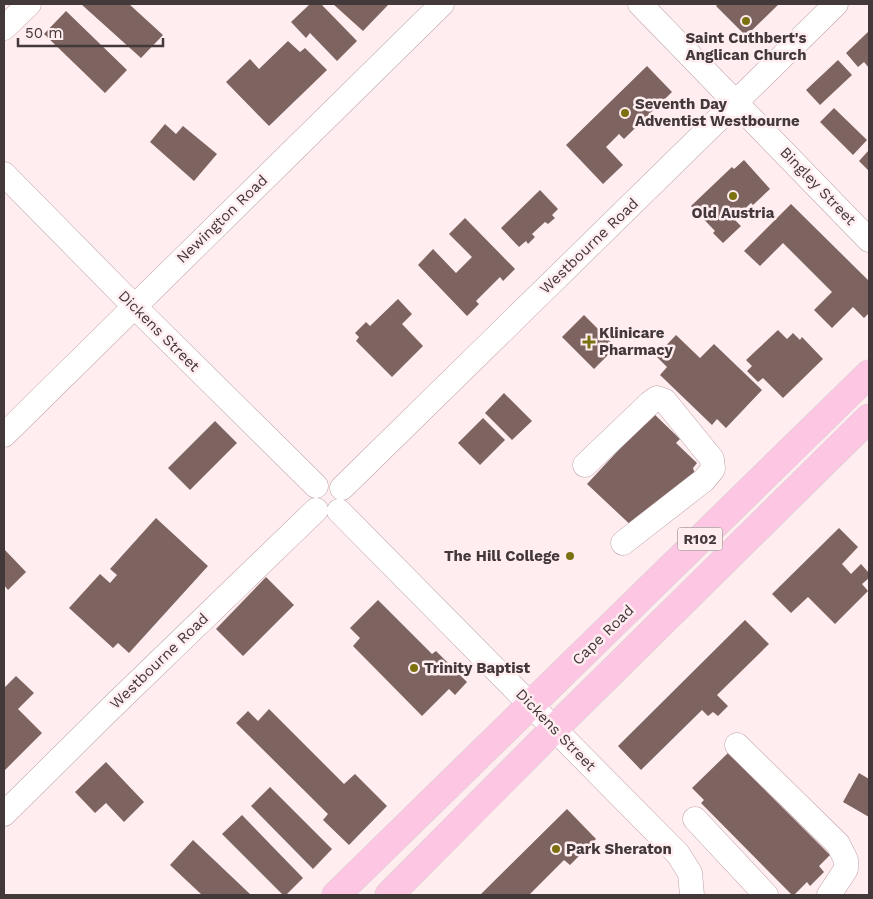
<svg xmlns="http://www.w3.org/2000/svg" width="873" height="899" font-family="'Work Sans',sans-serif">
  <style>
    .building { fill: #7d6461 }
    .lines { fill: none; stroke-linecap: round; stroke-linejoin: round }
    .minor-casing { stroke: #bea2a7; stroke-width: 25 }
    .major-casing { stroke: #d2cfd0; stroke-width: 29 }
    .minor { stroke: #fff; stroke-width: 24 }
    .major { stroke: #fdc6e3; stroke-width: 28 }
    .poi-dot { fill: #7c7111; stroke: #ffedf0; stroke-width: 2 }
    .labels { text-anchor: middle; stroke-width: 5; stroke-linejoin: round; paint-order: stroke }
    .shield { fill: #ffedf0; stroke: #7b6e71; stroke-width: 1 }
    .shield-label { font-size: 14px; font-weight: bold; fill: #43383a }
    .poi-label { font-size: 15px; font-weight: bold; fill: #43383a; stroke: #ffedf0; text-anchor: start }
    .street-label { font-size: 15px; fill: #43383a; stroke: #ffedf0 }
  </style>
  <rect width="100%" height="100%" fill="#ffedf0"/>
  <path class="building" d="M81,4H129L163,35L141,58Z
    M310,4H321L357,41L337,61L310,33L306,38L291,22Z
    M333,4H389L363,31Z
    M718,4H779L746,36L716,6Z
    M66,11L127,70L105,93L44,34Z
    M869,31V68L864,62L858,67L846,53Z
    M288,41L300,52L305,48L327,70L269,126L226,82L250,59L259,69Z
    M838,60L852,75L820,105L806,90Z
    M647,66L672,92L624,139L619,134L606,147L623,165L603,184L566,145Z
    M834,108L867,140L853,155L820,122Z
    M165,124L176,134L183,126L217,154L194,181L150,142Z
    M869,150V171L859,161Z
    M744,160L770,189L753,205L751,203L734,219L741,226L723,243L713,233L715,231L691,206L732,167L734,169Z
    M540,190L558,209L552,215L555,218L548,224L545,222L532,234L535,237L528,244L526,241L519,247L501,228Z
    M791,204L869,281V313L864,318L853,307L832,328L814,310L832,292L783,243L760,266L744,251Z
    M465,218L515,269L503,281L500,277L476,301L479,304L467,316L418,265L433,249L456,273L472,257L449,234Z
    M398,299L412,314L402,324L423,346L392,377L356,341L359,337L355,333L366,322L370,326Z
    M584,315L616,347L594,369L562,337Z
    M778,330L787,339L793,333L800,340L802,337L823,359L783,398L763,378L758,382L747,371L752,366L746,360Z
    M676,335L700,358L714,344L762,390L726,428L717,419L712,425L660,375L667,367L656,356Z
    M504,393L532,421L512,440L485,413Z
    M653,413L680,439L676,443L697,463L693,468L695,474L636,530L587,484Z
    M483,418L505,440L480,465L458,443Z
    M215,421L237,443L190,490L168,468Z
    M156,518L208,566L129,653L118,643L113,648L69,608L100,574L110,583L117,575L110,569Z
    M839,528L858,547L842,564L851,574L861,564L869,573V578L862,584L868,591L835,624L808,597L791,613L772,594Z
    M4,549L26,572L8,590L4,585Z
    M266,577L294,605L243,656L216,629Z
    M378,600L432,654L436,651L467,682L455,695L449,689L422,716L353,646L360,638L350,628Z
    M745,620L769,644L717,695L728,706L718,716L713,712L708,716L702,710L641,770L618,746Z
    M16,676L34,693L18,709L42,733L4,771V688Z
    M269,709L344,784L355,774L387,806L349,845L323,820L328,814L236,723L248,711L258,721Z
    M728,753L830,855L819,866L824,872L810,886L807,882L794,895H792L701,803L704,800L692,788Z
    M106,762L144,802L124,822L106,803L95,813L75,792Z
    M859,773L869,779V817L843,802Z
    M270,787L332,849L313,869L251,806Z
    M567,809L596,839L570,865L564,860L529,895H480Z
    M242,815L303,878L286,895H283L222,834Z
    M193,840L251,895H202L170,865Z"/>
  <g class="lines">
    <defs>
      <path id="minor" d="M640,4L869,240
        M4,28L29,4
        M4,174L134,306L316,486
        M4,435L442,4
        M585,465L650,403L657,398L665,401L712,459L713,469L704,480L623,543
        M342,488L836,4
        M339,511L678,854L690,873L692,895
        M737,745L838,844L846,860V869L829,895
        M4,814L108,711L316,510
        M695,819L766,895"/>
      <path id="major" d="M336,895L869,374
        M389,895L554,729L869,418"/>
    </defs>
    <use href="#minor" class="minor-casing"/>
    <use href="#major" class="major-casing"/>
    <use href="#minor" class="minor"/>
    <use href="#major" class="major"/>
  </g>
  <g class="poi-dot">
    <circle cx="746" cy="21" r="5"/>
    <circle cx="625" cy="113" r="5"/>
    <circle cx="733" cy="196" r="5"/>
    <path d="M586.5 334.5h5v5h5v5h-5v5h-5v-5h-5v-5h5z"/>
    <circle cx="570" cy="556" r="5"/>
    <circle cx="414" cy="668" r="5"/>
    <circle cx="556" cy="849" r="5"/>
  </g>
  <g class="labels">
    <rect class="shield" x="677.5" y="527.5" width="45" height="23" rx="4"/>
    <g class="shield-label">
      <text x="700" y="544">R102</text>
    </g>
    <g class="poi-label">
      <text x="746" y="43" text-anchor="middle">Saint Cuthbert's<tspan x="746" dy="17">Anglican Church</tspan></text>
      <text x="635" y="109">Seventh Day<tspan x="635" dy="17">Adventist Westbourne</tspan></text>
      <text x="733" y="218" text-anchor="middle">Old Austria</text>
      <text x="599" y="338">Klinicare<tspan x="599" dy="17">Pharmacy</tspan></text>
      <text x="560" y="561" text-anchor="end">The Hill College</text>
      <text x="424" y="673">Trinity Baptist</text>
      <text x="566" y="854">Park Sheraton</text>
    </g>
    <g class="street-label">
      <text transform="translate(818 186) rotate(46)" y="5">Bingley Street</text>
      <text transform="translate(222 219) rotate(-44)" y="5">Newington Road</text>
      <text transform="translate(589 246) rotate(-44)" y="5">Westbourne Road</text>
      <text transform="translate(159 331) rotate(45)" y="5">Dickens Street</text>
      <text transform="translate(603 635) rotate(-44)" y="5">Cape Road</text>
      <text transform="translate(159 661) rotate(-44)" y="5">Westbourne Road</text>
      <text transform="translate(556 730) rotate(46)" y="5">Dickens Street</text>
    </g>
  </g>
  <rect width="873" height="899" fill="none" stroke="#43383a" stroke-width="10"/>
  <path d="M18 38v8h145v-8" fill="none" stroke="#43383a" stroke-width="2.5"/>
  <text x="25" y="38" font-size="15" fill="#43383a" stroke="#ffedf0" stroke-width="4" paint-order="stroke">50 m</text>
</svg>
